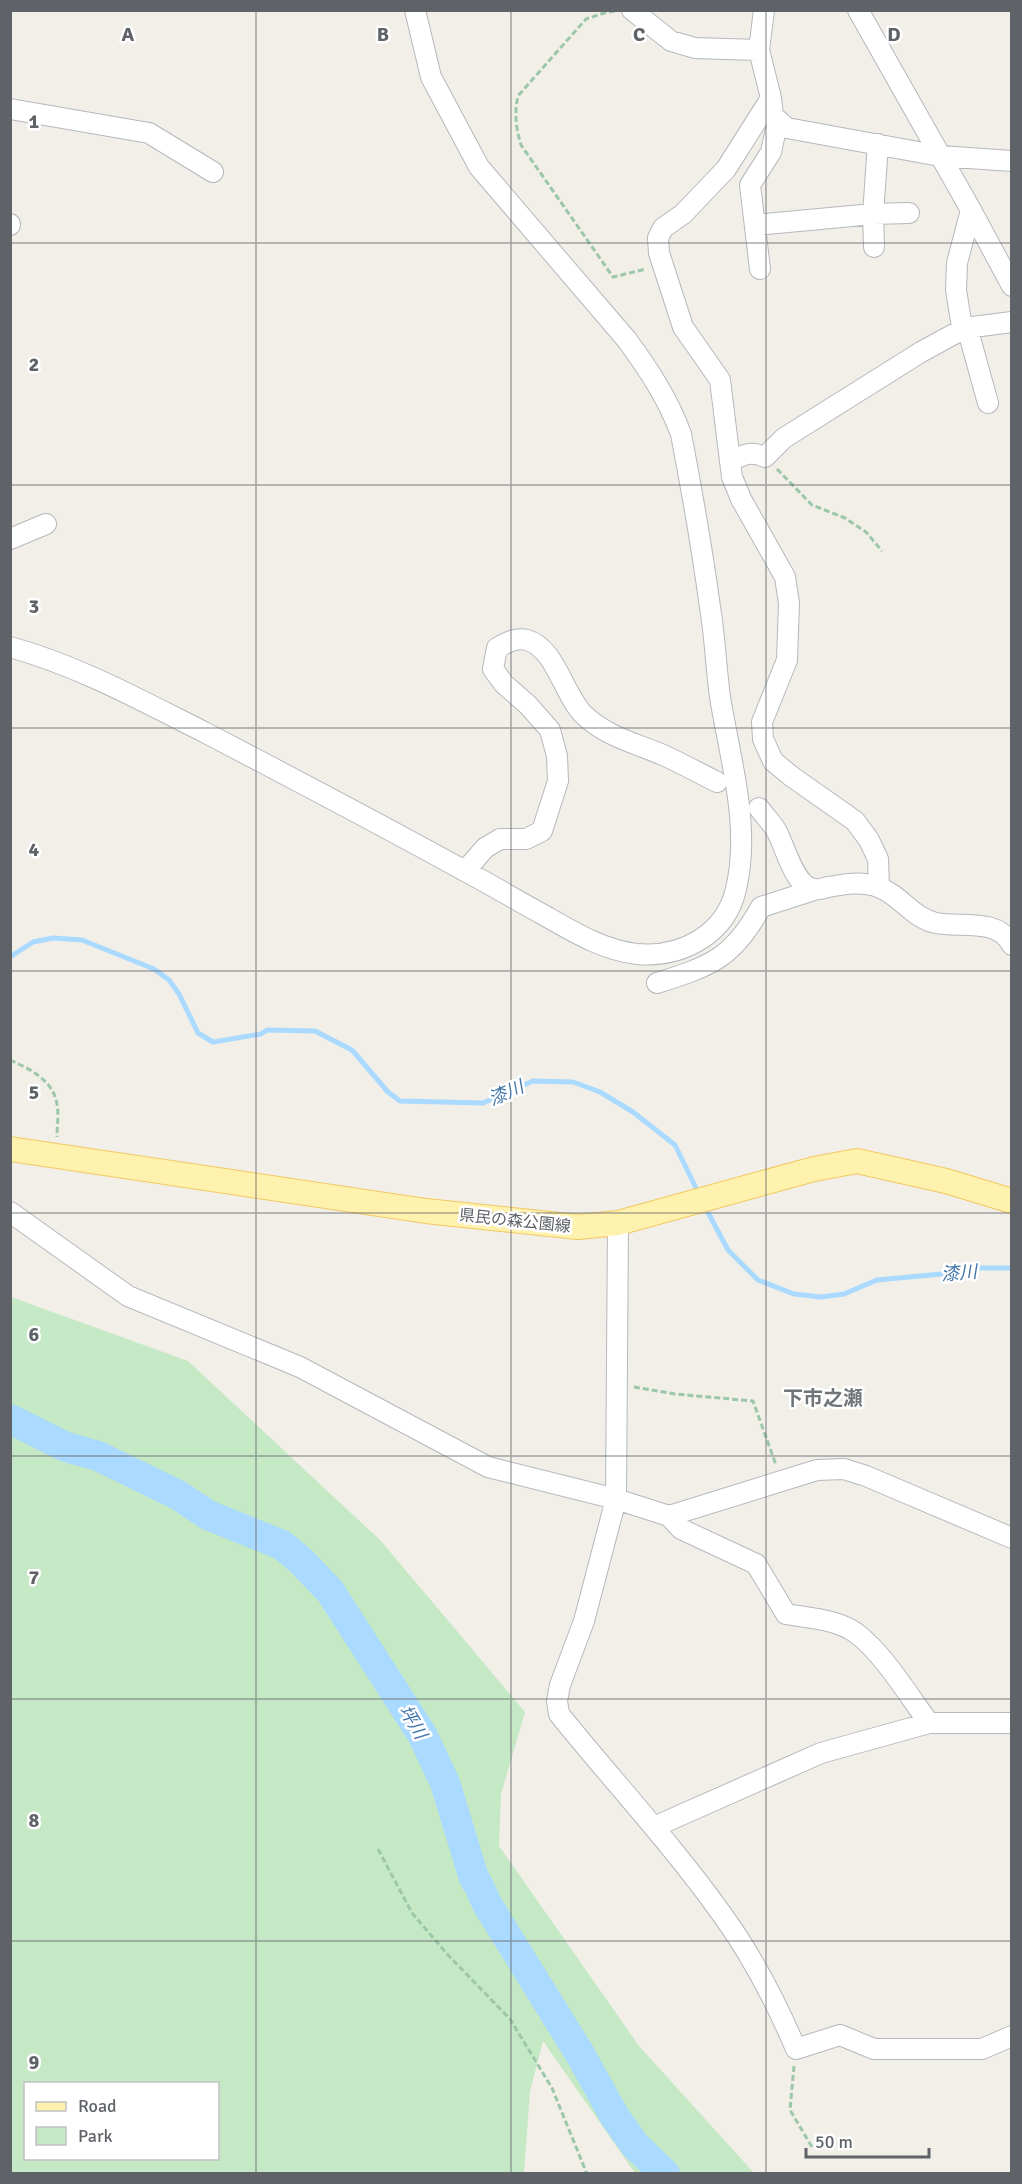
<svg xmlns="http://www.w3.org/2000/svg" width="1022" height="2184" font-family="Signika,'Noto Sans JP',sans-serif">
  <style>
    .green { fill: #c5e8c5; fill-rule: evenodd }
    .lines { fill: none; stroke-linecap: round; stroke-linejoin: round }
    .stream { stroke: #aadaff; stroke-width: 5 }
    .river { stroke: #aadaff; stroke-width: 30 }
    .minor-casing { stroke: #b5b8bc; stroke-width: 22 }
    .major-casing { stroke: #f2c960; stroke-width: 26 }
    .path { stroke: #9cc7a9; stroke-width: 3; stroke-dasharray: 6 3; stroke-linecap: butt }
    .minor { stroke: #fff; stroke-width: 20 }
    .major { stroke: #fff2af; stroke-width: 24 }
    .grid { fill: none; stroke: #5f6368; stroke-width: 1.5; stroke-opacity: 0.55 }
    .labels { text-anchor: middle; stroke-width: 5; stroke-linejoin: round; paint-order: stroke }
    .street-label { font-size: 16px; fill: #5f6368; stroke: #fff }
    .water-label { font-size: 18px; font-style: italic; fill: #4174aa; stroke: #fff }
    .quarter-label { font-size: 20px; font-weight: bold; fill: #70757a; stroke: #fff }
    .grid-label { font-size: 20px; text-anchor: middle; font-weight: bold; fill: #5f6368; stroke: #fff; stroke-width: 5; stroke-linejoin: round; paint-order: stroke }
  </style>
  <rect width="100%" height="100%" fill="#f1efe8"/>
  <path class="green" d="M11,1297L188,1361L381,1541L525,1712L501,1794L499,1846L639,2046L754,2173H635L543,2041L530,2091L524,2173H11ZM26,2084H218V2158H26Z"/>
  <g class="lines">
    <path class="stream" d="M10,957L33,942L53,938L82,940L154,969L169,980L179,994L198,1033L213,1042L261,1034L267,1030L315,1031L352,1050L388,1092L400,1101L483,1103L533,1081L573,1082L600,1092L633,1112L675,1145L699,1194
      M704,1205L728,1250L758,1280L794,1294L821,1297L844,1294L877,1280L963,1272L980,1268H1012"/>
    <path class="river" d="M10,1419L66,1447L98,1456L178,1495L208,1515L282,1545L300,1560L330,1591L423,1736L445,1783L474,1878L479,1886L487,1904L580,2054L615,2117L635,2145L665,2174"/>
    <defs>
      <path id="minor" d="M632,10L671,41L695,48L759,50
        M764,10L759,50L771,98L773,116L787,128L940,156L1012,161
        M858,10L971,210L1012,286
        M771,98L726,169L683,214L663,228L658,238L659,253L683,327L720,380L732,477L741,499L785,577L789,603L787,660L762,722L763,739L773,761L791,776L855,821L869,840L878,859L879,887
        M10,109L149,133L213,172
        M971,210L957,263L956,290L961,321L970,338L988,403
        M10,224V225
        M755,225L873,214L909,213
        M874,247L873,214L878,144
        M760,269L750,185L771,152L778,120
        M730,462C743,454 751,451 765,457L784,438L921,352L965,328L1012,322
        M10,539L46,524
        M10,647C79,666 142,701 206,733C292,778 378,823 463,870C490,884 516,900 542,914C572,931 602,950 637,954C682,958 726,934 736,889C751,826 730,759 720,697C716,667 715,637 710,607C702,549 692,491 681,434C668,399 649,370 627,340L479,167L431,77L415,10
        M759,808C764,815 771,822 776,830C785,845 794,888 815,889C819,890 824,888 828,887C845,884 862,881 878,887C901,895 912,918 936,923C961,928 997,917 1012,945
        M465,871L485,848L500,839H526L542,831L558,781L557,756L550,730L528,705L504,684L493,669L497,648C506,643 516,637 527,640C556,648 564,697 585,716C608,737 635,743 663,755C681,763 699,773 717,782
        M657,983C711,966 733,958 761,907L814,890
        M10,1212L128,1296L300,1367L488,1467L616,1499L669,1516L817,1470L844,1469L866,1476L1012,1538
        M618,1223L616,1499L584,1621L560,1685L557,1701L559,1714C612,1780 671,1843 721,1913C751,1954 776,2002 796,2049L840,2035L874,2049H982L1012,2036
        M669,1516L681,1529L756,1564L786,1614C808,1618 837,1619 856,1633C883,1653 909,1696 929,1723
        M654,1827L821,1753L929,1723H1012"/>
      <path id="major" d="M10,1149L426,1211L578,1227L618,1223L814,1169L857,1161L946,1181L1012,1201"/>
    </defs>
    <use href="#minor" class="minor-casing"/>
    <use href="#major" class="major-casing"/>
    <path class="path" d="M615,11L604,13L586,19L518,96C514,114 516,128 521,145L613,277L646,269
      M777,469L812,505L845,518L866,532L882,551
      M10,1060C30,1069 53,1080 57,1104C59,1114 57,1127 57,1137
      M634,1387L675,1394L753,1401L776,1465
      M378,1849L412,1913L448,1955L510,2019L552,2088L587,2174
      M794,2066L790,2110L812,2147"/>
    <use href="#minor" class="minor"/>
    <use href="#major" class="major"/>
  </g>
  <path class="grid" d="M256,10V2174M511,10V2174M766,10V2174M10,243H1012M10,485H1012M10,728H1012M10,971H1012M10,1213H1012M10,1456H1012M10,1699H1012M10,1941H1012"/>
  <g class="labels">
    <g class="street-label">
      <text transform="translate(515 1220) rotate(6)" y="6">県民の森公園線</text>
    </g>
    <g class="water-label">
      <text transform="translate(506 1093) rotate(-24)" y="6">漆川</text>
      <text transform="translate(959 1273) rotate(-5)" y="6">漆川</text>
      <text transform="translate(413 1722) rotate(59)" y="6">坪川</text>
    </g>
    <g class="quarter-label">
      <text x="823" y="1405">下市之瀬</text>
    </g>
  </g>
  <g class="grid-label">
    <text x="128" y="41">A</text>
    <text x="383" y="41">B</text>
    <text x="639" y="41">C</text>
    <text x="894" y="41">D</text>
    <text x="34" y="128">1</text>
    <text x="34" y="371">2</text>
    <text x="34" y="613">3</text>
    <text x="34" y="856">4</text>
    <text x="34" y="1099">5</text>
    <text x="34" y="1341">6</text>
    <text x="34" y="1584">7</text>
    <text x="34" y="1827">8</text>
    <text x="34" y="2069">9</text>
  </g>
  <rect width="1022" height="2184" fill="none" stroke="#5f6368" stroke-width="24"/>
  <rect x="24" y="2082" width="195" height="78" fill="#ffffff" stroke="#bfc1c3" stroke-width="1.5"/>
  <rect x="36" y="2102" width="30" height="9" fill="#fff2af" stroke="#bfc1c3" stroke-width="1.5"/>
  <text x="78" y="2112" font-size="18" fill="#5f6368">Road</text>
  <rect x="36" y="2127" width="30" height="18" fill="#c5e8c5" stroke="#bfc1c3" stroke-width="1.5"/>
  <text x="78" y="2142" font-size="18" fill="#5f6368">Park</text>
  <path d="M806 2148v9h123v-9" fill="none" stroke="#5f6368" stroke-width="3"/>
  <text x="815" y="2148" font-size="18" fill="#5f6368" stroke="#ffffff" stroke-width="4.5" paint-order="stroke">50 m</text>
</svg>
